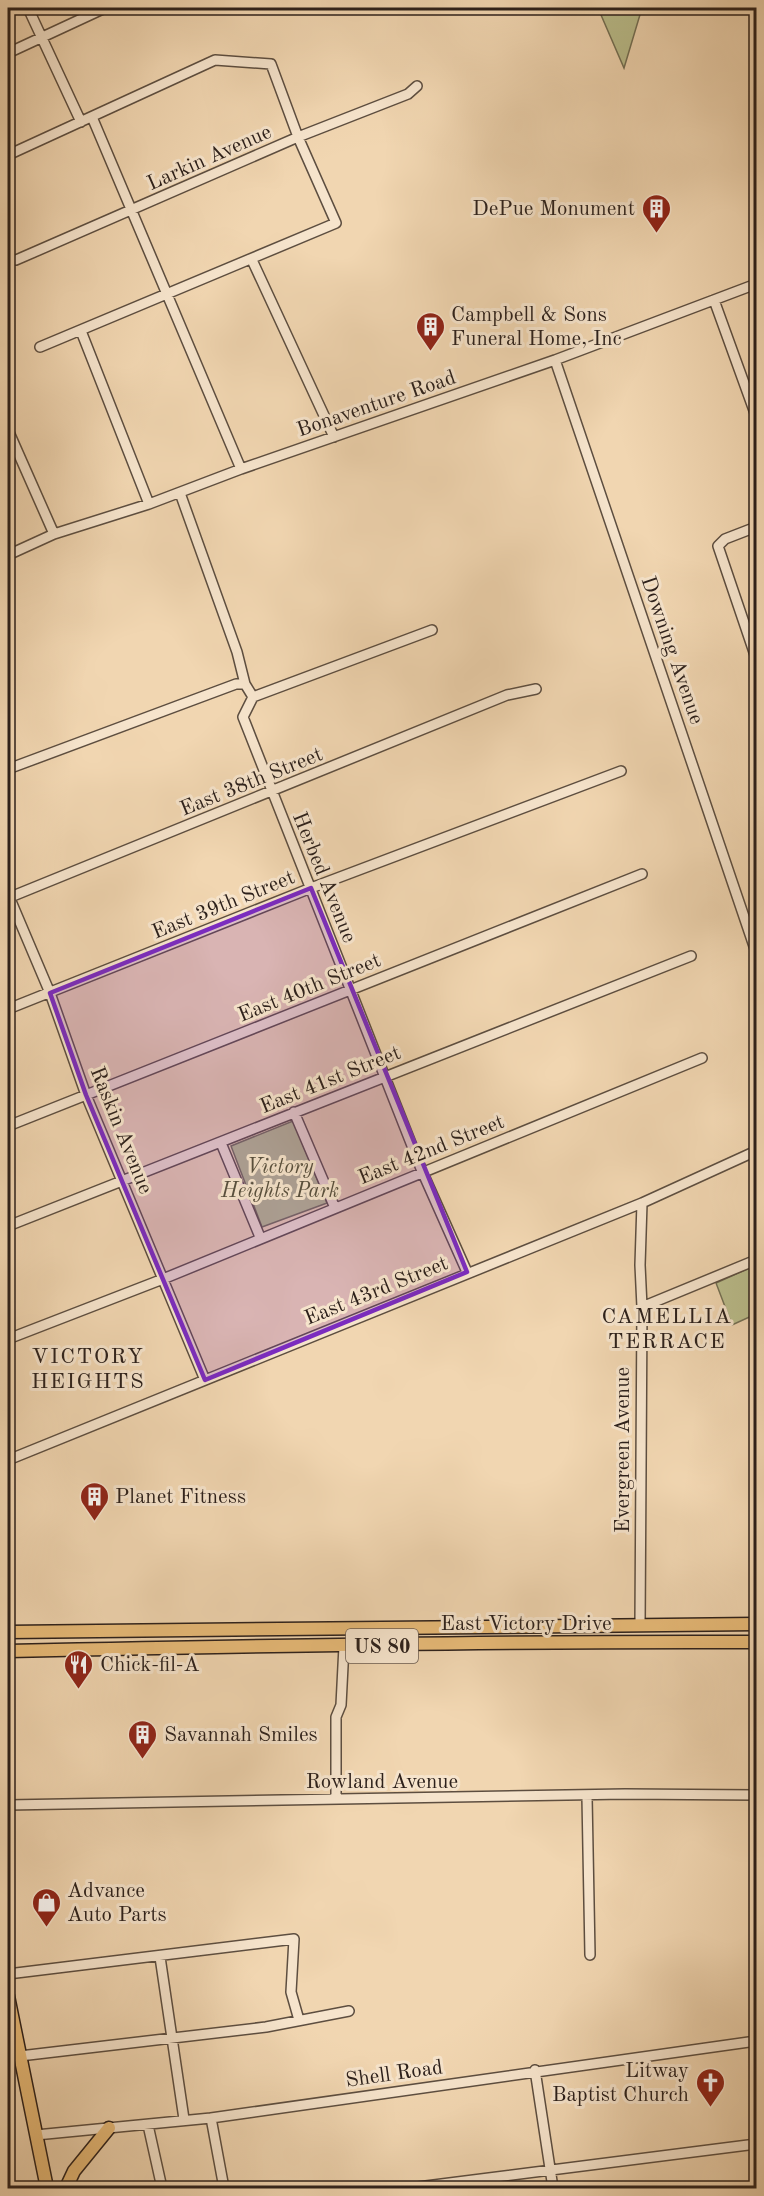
<svg xmlns="http://www.w3.org/2000/svg" width="764" height="2196" font-family="'Old Standard TT',serif">
  <style>
    .green { fill: #babe8c; stroke: #736f54; stroke-width: 1.5 }
    .lines { fill: none; stroke-linecap: round; stroke-linejoin: round }
    .minor-casing { stroke: #5d4e40; stroke-width: 12 }
    .major-casing { stroke: #2c201b; stroke-width: 15 }
    .minor { stroke: #f6e4cc; stroke-width: 9 }
    .major { stroke: #e8bb78; stroke-width: 12 }
    .marked { fill: #7b2cbf; fill-opacity: 0.2; stroke: #7b2cbf; stroke-width: 4.5; stroke-linejoin: round }
    .labels { text-anchor: middle; stroke-width: 6; stroke-linejoin: round; paint-order: stroke }
    .shield { fill: #f6e4cc; stroke: #695b50; stroke-width: 1.5 }
    .shield-label { font-size: 20px; font-weight: bold; fill: #2c201b }
    .street-label { font-size: 21px; fill: #2c201b; stroke: #f6e4cc }
    .poi-label { font-size: 21px; fill: #2c201b; stroke: #f6e4cc; text-anchor: start }
    .park-label { font-size: 21px; font-style: italic; fill: #574f3d; stroke: #f6e4cc }
    .neighbourhood-label { font-size: 22px; letter-spacing: 1.5px; fill: #2c201b; stroke: #f6e4cc }
  </style>
  <rect width="100%" height="100%" fill="#f1d6b1"/>
  <filter id="stains"><feTurbulence type="fractalNoise" baseFrequency=".00333" numOctaves="4"/><feColorMatrix values="0 0 0 0 .2 0 0 0 0 .09 0 0 0 0 .02 0 0 0 .5 -.17"/></filter>
  <radialGradient id="worn" r=".72"><stop offset=".6" stop-color="#630" stop-opacity="0"/><stop offset="1" stop-color="#630" stop-opacity=".3"/></radialGradient>
  <path class="green" d="M598,8H642L624,68Z
    M293,1121L327,1203L262,1227L231,1146Z
    M756,1265V1314L732,1325L716,1283Z"/>
  <g class="lines">
    <defs>
      <path id="minor" d="M28,8L81,122
        M8,53L105,8
        M92,117L241,469
        M8,155L215,60L271,64L298,137L336,223L40,347
        M16,260L298,137L408,94L417,86
        M252,260L334,437
        M714,300L756,416
        M81,331L149,504
        M555,360L756,952
        M8,430L54,534
        M180,493L237,652L245,684L253,697L243,717L422,1171L467,1272
        M756,527L725,539L718,546L756,658
        M8,555L54,534L149,504L241,469L555,360L756,284
        M253,697L432,630
        M8,769L236,684H245
        M8,894L50,993L86,1095L205,1380
        M8,898L507,695L536,689
        M8,1009L311,888L621,771
        M294,1112L335,1208
        M8,1126L642,874
        M221,1143L260,1237
        M8,1226L691,956
        M642,1307L756,1260
        M8,1339L163,1279L702,1058
        M8,1460L642,1203L756,1151
        M640,1625L642,1307L640,1265L642,1203
        M587,1797L590,1955
        M336,1799V1717L341,1705L344,1646
        M8,1805L625,1794L756,1795
        M160,1957L184,2119
        M8,1974L294,1939L291,1992L299,2020
        M20,2056L266,2027L349,2011
        M535,2070L553,2188
        M211,2118L224,2188
        M148,2125L162,2188
        M36,2135L211,2118L756,2041
        M410,2188L756,2144"/>
      <path id="major" d="M8,1632L756,1624
        M8,1651C257,1646 507,1641 756,1642
        M8,1996L47,2188
        M66,2188L74,2171L109,2128"/>
    </defs>
    <use href="#minor" class="minor-casing"/>
    <use href="#major" class="major-casing"/>
    <use href="#minor" class="minor"/>
    <use href="#major" class="major"/>
  </g>
  <path class="marked" d="M311,888L467,1272L205,1380L86,1095L50,993Z"/>
  <defs>
    <symbol id="building-pin" viewBox="-11 -11 22 30"><path d="M0 17L-7.5 6A9.5 9.5 0 1 1 7.5 6Z" fill="#8f2418" stroke="#f6e4cc"/><path d="M-4-6H4V6H1V3H-1V6H-4ZM-2.5-4.3h1.7v1.8h-1.7ZM.8-4.3h1.7v1.8H.8ZM-2.5-1h1.7V.8h-1.7ZM.8-1h1.7V.8H.8Z" fill="#fff"/></symbol>
    <symbol id="restaurant-pin" viewBox="-11 -11 22 30"><path d="M0 17L-7.5 6A9.5 9.5 0 1 1 7.5 6Z" fill="#8f2418" stroke="#f6e4cc"/><path d="M-5-6h1v4h1v-4h1v4h1v-4h1v5L-1.5 .5V6h-2V.5L-5-1ZM5-6V6H3V1.5H1.5Q1.5-4 5-6Z" fill="#fff"/></symbol>
    <symbol id="shop-pin" viewBox="-11 -11 22 30"><path d="M0 17L-7.5 6A9.5 9.5 0 1 1 7.5 6Z" fill="#8f2418" stroke="#f6e4cc"/><path d="M-5-2.5h2.3a2.7 3.5 0 0 1 5.4 0H5L5.5 6h-11ZM-1.5-2.5h3a1.5 2.3 0 0 0-3 0Z" fill="#fff"/></symbol>
    <symbol id="church-pin" viewBox="-11 -11 22 30"><path d="M0 17L-7.5 6A9.5 9.5 0 1 1 7.5 6Z" fill="#8f2418" stroke="#f6e4cc"/><path d="M-1.2-6h2.4v3.5h3.3v2.4h-3.3V6h-2.4V-.1h-3.3v-2.4h3.3Z" fill="#fff"/></symbol>
  </defs>
  <g fill-rule="evenodd">
    <use href="#building-pin" x="640" y="192" width="33" height="45"/>
    <use href="#building-pin" x="414" y="310" width="33" height="45"/>
    <use href="#building-pin" x="78" y="1480" width="33" height="45"/>
    <use href="#restaurant-pin" x="62" y="1648" width="33" height="45"/>
    <use href="#building-pin" x="126" y="1718" width="33" height="45"/>
    <use href="#shop-pin" x="30" y="1886" width="33" height="45"/>
    <use href="#church-pin" x="694" y="2066" width="33" height="45"/>
  </g>
  <g class="labels">
    <rect class="shield" x="346" y="1629" width="72" height="34" rx="4.5"/>
    <g class="shield-label">
      <text x="382" y="1653">US 80</text>
    </g>
    <g class="street-label">
      <text transform="translate(209 157) rotate(-24)" y="7">Larkin Avenue</text>
      <text transform="translate(376 403) rotate(-19)" y="7">Bonaventure Road</text>
      <text transform="translate(673 650) rotate(71)" y="7">Downing Avenue</text>
      <text transform="translate(251 781) rotate(-22)" y="7">East 38th Street</text>
      <text transform="translate(325 877) rotate(68)" y="7">Herbed Avenue</text>
      <text transform="translate(223 904) rotate(-22)" y="7">East 39th Street</text>
      <text transform="translate(309 987) rotate(-22)" y="7">East 40th Street</text>
      <text transform="translate(330 1079) rotate(-22)" y="7">East 41st Street</text>
      <text transform="translate(122 1130) rotate(68)" y="7">Raskin Avenue</text>
      <text transform="translate(431 1149) rotate(-22)" y="7">East 42nd Street</text>
      <text transform="translate(376 1290) rotate(-22)" y="7">East 43rd Street</text>
      <text transform="translate(622 1450) rotate(-90)" y="7">Evergreen Avenue</text>
      <text x="526" y="1630">East Victory Drive</text>
      <text x="382" y="1788">Rowland Avenue</text>
      <text transform="translate(394 2073) rotate(-8)" y="7">Shell Road</text>
    </g>
    <g class="poi-label">
      <text x="635" y="215" text-anchor="end">DePue Monument</text>
      <text x="451" y="321">Campbell &amp; Sons<tspan x="451" dy="24">Funeral Home, Inc</tspan></text>
      <text x="115" y="1503">Planet Fitness</text>
      <text x="100" y="1671">Chick-fil-A</text>
      <text x="164" y="1741">Savannah Smiles</text>
      <text x="67" y="1897">Advance<tspan x="67" dy="24">Auto Parts</tspan></text>
      <text x="689" y="2077" text-anchor="end">Litway<tspan x="689" dy="24">Baptist Church</tspan></text>
    </g>
    <g class="park-label">
      <text x="280" y="1173">Victory<tspan x="280" dy="24">Heights Park</tspan></text>
    </g>
    <g class="neighbourhood-label">
      <text x="667" y="1323">CAMELLIA<tspan x="667" dy="25">TERRACE</tspan></text>
      <text x="88" y="1363">VICTORY<tspan x="88" dy="25">HEIGHTS</tspan></text>
    </g>
  </g>
  <rect width="764" height="2196" fill="none" stroke="#f1d6b1" stroke-width="30"/>
  <rect x="9" y="9" width="746" height="2178" fill="none" stroke="#2c201b" stroke-width="3"/>
  <rect x="15" y="15" width="734" height="2166" fill="none" stroke="#2c201b" stroke-width="1.5"/>
  <rect width="100%" height="100%" filter="url(#stains)"/>
  <rect width="100%" height="100%" fill="url(#worn)"/>
</svg>
